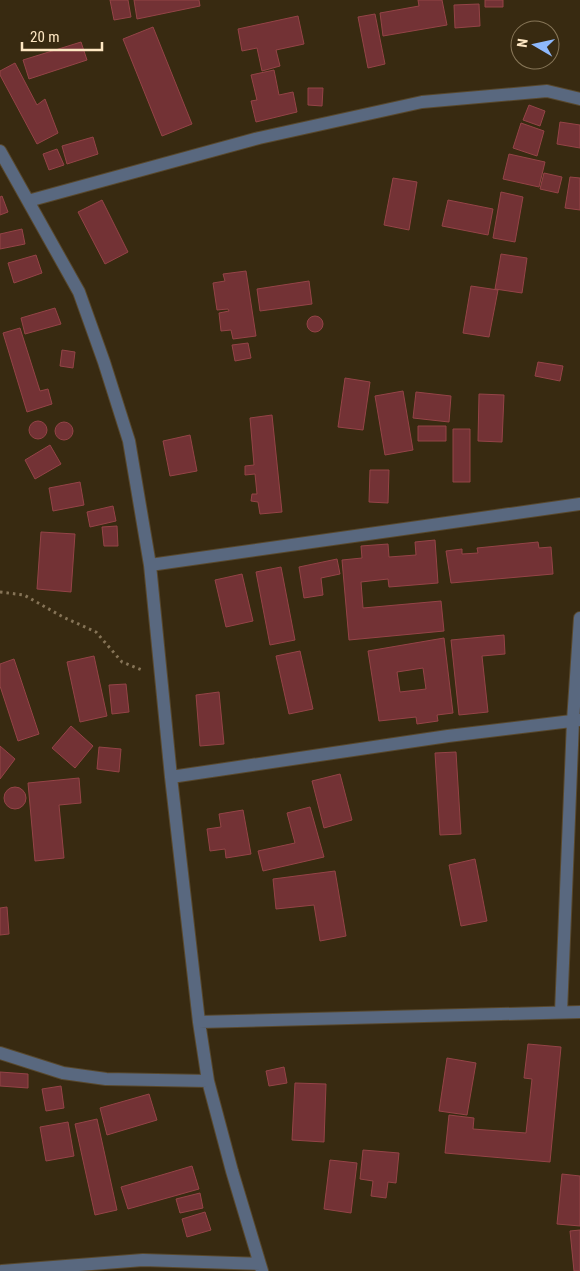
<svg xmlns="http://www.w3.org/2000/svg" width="580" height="1271" font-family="'Roboto Condensed',sans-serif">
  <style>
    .building { fill: #733235; stroke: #944447; fill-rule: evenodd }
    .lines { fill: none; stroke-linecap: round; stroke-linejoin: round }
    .minor-casing { stroke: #58482d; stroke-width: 14 }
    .path { stroke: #867457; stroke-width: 3; stroke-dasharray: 2.5 4; stroke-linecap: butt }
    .minor { stroke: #59687f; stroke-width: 12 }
  </style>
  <rect width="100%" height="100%" fill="#382a11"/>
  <path class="building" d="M110,0H128L131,17L114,20Z
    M134,0H199L200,6L137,19Z
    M418,0H442L447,25L383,36L380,13L419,6Z
    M485,0H503V7H485Z
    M479,4L480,26L455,28L454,5Z
    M375,14L385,64L368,68L358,17Z
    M298,16L304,44L276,50L280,66L262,71L257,48L242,51L238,29Z
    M153,27L192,124L162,136L123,39Z
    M81,42L87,60L29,79L23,60Z
    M15,63L37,105L45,99L58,133L37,144L0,75V71Z
    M274,70L279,95L293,92L297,112L256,122L251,101L257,100L251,75Z
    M308,88H323L322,106L308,105Z
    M529,105L545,111L540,126L523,120Z
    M560,122L580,125V148L557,144Z
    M521,123L544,131L537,156L513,148Z
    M93,137L98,154L67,164L62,146Z
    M57,149L64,165L49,170L43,154Z
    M509,154L545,162L539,187L503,179Z
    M544,173L562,177L558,193L540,189Z
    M570,177L580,178V210L565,208Z
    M393,178L417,182L409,230L384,225Z
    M501,192L523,197L515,242L493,238Z
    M2,196L8,212L0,215V197Z
    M102,200L128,252L105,264L78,212Z
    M448,200L493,209L488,235L442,226Z
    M22,229L25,244L0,249V234Z
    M501,254L527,258L522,293L495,289Z
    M36,255L42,273L14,283L8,263Z
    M246,271L256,336L233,339L231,330L221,331L219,313L229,311L228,309L217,310L213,283L225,281L223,274Z
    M309,281L312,304L260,311L257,289Z
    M471,286L498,290L489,337L463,333Z
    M55,308L61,324L25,334L21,318Z
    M307 324a8 8 0 1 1 16 0a8 8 0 1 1-16 0Z
    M20,328L40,391L48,389L52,404L27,412L3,333Z
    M248,343L251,358L235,361L232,345Z
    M62,350L75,352L73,368L60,366Z
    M538,362L563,366L560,381L535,376Z
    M345,378L370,382L363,430L338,427Z
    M403,391L413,450L385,455L375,396Z
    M416,392L451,396L449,422L413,418Z
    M479,394L504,395L502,442L478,441Z
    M272,415L282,512L260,514L258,502L251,501L252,494H257L255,474L245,475V466L254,465L250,418Z
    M29 430a9 9 0 1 1 18 0a9 9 0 1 1-18 0Z
    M55 431a9 9 0 1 1 18 0a9 9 0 1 1-18 0Z
    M418,426H446V441H418Z
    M453,429H470V482H453Z
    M190,435L197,471L170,476L163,441Z
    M50,445L61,464L35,479L25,460Z
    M370,470H389L388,503L369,502Z
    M80,482L84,505L53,511L49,488Z
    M113,506L116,521L90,527L87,512Z
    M117,526L118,546H104L102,527Z
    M41,532L75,534L71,592L37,589Z
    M435,540L438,583L389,587L388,579L361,582L363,608L441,601L444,631L349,640L342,560L362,558L361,546L388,544L389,557L416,555L415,542Z
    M538,542L539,548L551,547L553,574L451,583L446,551L462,549V554L478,553L477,548Z
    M337,559L340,574L321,578L323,595L304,598L299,567Z
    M281,567L295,640L270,645L256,572Z
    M242,574L253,621L226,627L215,580Z
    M504,635L505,654L482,656L488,712L459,715L451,640Z
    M444,638L453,713L437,715L438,721L417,724L416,717L379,721L368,651ZM423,668L426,689L400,692L397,672Z
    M300,651L313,709L289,714L276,656Z
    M94,656L107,716L80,722L67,662Z
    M14,659L39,734L18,741L0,686V664Z
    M126,684L129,712L112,714L109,685Z
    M219,692L224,744L200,746L196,695Z
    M71,726L93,746L75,768L52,748Z
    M0,746L15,759L0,779Z
    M99,747L121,749L119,772L97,769Z
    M456,752L461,834L440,835L435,753Z
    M340,774L352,820L324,828L312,781Z
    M79,778L81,803L59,805L64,858L35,861L28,783Z
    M4 798a11 11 0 1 1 22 0a11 11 0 1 1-22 0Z
    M310,807L324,857L263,871L258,851L295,843L287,813Z
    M243,810L251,854L226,858L225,849L210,851L207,829L221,827L219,814Z
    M475,859L487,921L461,926L449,865Z
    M335,871L346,936L320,941L314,905L276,909L273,879Z
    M7,907L9,934L0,935V908Z
    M528,1044L561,1047L550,1162L445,1153L449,1115L474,1118L473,1129L526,1133L532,1079L524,1078Z
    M447,1058L476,1063L467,1115L439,1111Z
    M284,1067L287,1083L269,1086L266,1071Z
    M0,1072L28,1074V1088L0,1086Z
    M295,1083L326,1084L324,1142L292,1140Z
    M61,1086L64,1108L46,1111L42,1089Z
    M149,1094L157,1120L107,1135L100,1108Z
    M97,1119L117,1210L95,1215L75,1124Z
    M68,1122L74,1156L46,1161L40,1127Z
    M363,1150L399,1153L396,1183L388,1182L386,1198L371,1196L373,1181L360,1179Z
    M330,1160L357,1163L351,1213L324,1209Z
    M192,1166L199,1189L128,1209L121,1187Z
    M562,1174L580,1176V1226L557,1224Z
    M200,1193L203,1208L180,1213L176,1199Z
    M205,1212L211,1230L187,1237L182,1219Z
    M580,1230V1271H574L570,1231Z"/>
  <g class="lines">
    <defs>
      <path id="minor" d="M0,151L79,292L104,362L129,441L150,565L171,777L199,1022L208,1081L232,1171L262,1271
        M28,201L259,138L422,102L547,91L580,99
        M150,565L580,504
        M171,777L448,736L580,720
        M561,1012L573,721L580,618
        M199,1022L580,1012
        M0,1053L63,1073L106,1079L208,1081
        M2,1271L143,1260L260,1264"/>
    </defs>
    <use href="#minor" class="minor-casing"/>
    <path class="path" d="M0,592L24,595L63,617L96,632L122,662L142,670"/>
    <use href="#minor" class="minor"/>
  </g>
  <g transform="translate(535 45) rotate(279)"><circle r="24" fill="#382a11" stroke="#877658"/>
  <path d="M0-4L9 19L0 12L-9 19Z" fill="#8eb9fd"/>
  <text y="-8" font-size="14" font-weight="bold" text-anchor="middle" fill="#fee7c3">N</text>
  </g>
  <path d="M22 42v8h80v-8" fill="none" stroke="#fee7c3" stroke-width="2.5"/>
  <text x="30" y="42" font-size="15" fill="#fee7c3" stroke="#382a11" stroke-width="4" paint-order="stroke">20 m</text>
</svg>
